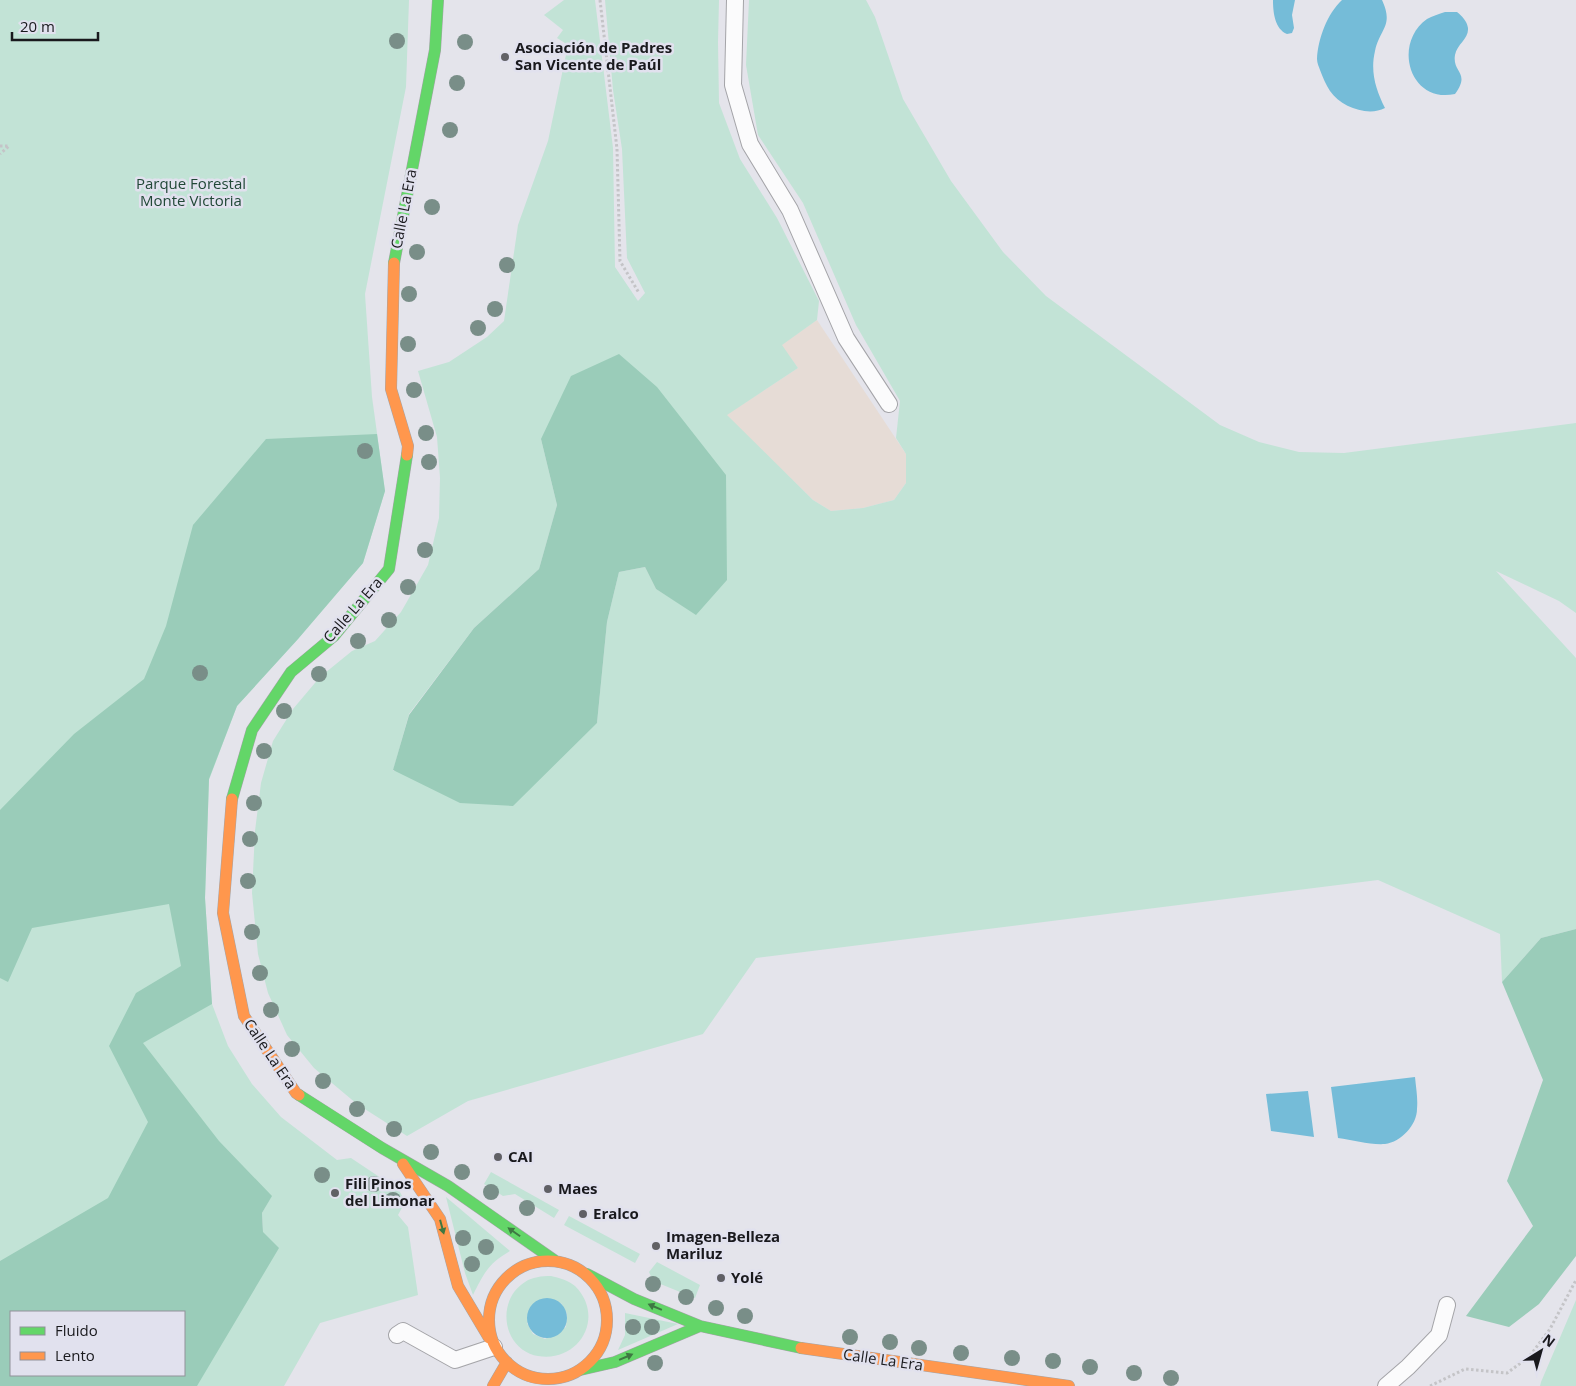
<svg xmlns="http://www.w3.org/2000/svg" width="1576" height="1386" font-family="'Open Sans',sans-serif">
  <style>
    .industrial { fill: #e6dcd6 }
    .green { fill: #c2e3d6; fill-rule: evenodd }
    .forest { fill: #9accb9; fill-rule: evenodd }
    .water { fill: #75bcd8 }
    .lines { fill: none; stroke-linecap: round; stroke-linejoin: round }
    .lane-casing { stroke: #a4a4a8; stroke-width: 18 }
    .fast-casing { stroke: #a4a4a8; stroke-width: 12 }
    .slow-casing { stroke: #a4a4a8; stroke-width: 12 }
    .path { stroke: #c4c4c7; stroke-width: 3; stroke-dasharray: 2.5 2.5; stroke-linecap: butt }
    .lane { stroke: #fbfbfc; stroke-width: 16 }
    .fast { stroke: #63d668; stroke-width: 11 }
    .slow { stroke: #ff974d; stroke-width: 11 }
    .tree { fill: #798e88 }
    .oneway { fill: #3e7842 }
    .poi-dot { fill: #606065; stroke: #e1e1ee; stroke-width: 2 }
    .labels { text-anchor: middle; stroke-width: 5; stroke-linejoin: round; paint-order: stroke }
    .poi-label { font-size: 15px; font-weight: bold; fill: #19191d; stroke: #e1e1ee; text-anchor: start }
    .park-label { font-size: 15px; fill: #214837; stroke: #e1e1ee }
    .street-label { font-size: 15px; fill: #19191d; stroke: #e1e1ee }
  </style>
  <rect width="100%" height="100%" fill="#e4e4eb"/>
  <path class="industrial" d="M817,320L906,454V483L894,500L863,508L831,511L813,500L726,415L798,368L781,345Z"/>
  <path class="green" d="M0,0H409L406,87L365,294L372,397L385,491L363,563L298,639L237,706L209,780L205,898L212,1004L228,1046L252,1084L281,1117L337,1160L351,1158L399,1190L405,1202L398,1215L408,1227L418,1295L320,1323L284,1386H195L263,1232L262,1213L271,1197L11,1312V1375L0,1386Z
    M564,0H595L613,148L615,267L638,301L645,293L627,258L622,149L613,90L605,0H719L718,42L719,103L740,159L777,218L819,301L817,320L782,345L798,368L727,415L813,500L831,511L863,508L894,500L906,483V454L896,438L900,401L856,325L803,203L758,135L746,65L749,0H866L875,17L903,99L951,181L1003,252L1046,296L1220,425L1259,442L1299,452L1344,453L1576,423V613L1559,601L1496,571L1576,658V929L1541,938L1502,982L1500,934L1378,880L756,958L703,1034L468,1101L407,1136L357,1104L314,1068L287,1035L268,993L258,954L252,893L255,831L261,783L273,741L293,709L320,677L352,651L375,641L401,612L428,565L439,518L440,478L437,437L418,371L449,362L487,337L504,321L518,225L548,141L568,45L557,38L563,30L544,15ZM541,439L696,614L656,589L645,567L619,572L607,622L597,723L393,771L409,714L474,628L539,569L557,505Z
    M491,1172L559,1210L554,1218L515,1194L503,1196L484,1184Z
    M446,1197L510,1251C488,1264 484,1273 473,1295L465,1273Z
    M569,1216L640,1254L635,1263L564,1225Z
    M657,1262L700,1285L695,1298L653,1281L649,1272Z
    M551,1276C559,1278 568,1280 575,1286C606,1317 579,1363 538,1356C527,1355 516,1346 511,1336C502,1318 506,1294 525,1282C532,1277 542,1276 551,1276ZM561,1303L567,1314L566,1327L545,1339L533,1334L527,1323Z
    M1576,1300V1386H1540L1541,1382Z
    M625,1313L678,1324L618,1350L625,1335Z"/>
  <path class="forest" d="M619,354L657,387L726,475L727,580L696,615L656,589L645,567L619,572L607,622L597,723L513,806L460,803L393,770L409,715L474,628L539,569L557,505L541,439L571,376Z
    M377,434L385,491L363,563L298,639L237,706L209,779L205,898L212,1004L143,1043L219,1141L272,1196L262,1213L263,1232L279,1248L197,1386H0V1261L108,1198L148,1122L109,1046L136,993L181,966L169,904L32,928L8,982L0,978V810L74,734L144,679L166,626L193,525L266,439ZM11,1312H184V1375H11Z
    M1576,929V1256L1539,1304L1509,1327L1466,1316L1533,1226L1507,1181L1543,1080L1502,982L1541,938Z"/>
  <path class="water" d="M1273,0H1295L1292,15L1294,28L1292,33L1287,34C1275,29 1273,13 1273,0Z
    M1342,0H1382C1394,26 1380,28 1375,51C1370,72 1376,90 1385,108C1368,117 1341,107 1330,91C1326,85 1323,78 1320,70C1319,67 1317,63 1317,59C1318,39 1327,14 1342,0Z
    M1445,12H1457C1462,16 1467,21 1468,28C1469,39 1457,44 1455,55C1452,73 1471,72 1455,94C1410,104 1392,44 1427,19C1432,16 1439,14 1445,12Z
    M1415,1077C1416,1088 1418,1098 1417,1109C1417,1125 1401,1142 1385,1144C1370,1145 1353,1140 1338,1138L1331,1087Z
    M1308,1091L1314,1137L1271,1131L1266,1094Z
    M527 1318a20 20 0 1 1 40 0a20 20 0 1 1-40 0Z"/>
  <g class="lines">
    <defs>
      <path id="lane" d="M735,0L733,85L750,144L790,210L846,338L889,404
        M397,1335L403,1331L455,1360L494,1347
        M1386,1386L1408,1367L1439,1335L1447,1305"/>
      <path id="fast" d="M394,263L435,50L438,0
        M232,799L252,730L291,672L334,636L389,569L407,455
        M299,1095L382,1148L448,1186L554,1260
        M587,1274L634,1299L700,1326L801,1348
        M580,1370L615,1362L700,1326"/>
      <path id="slow" d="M394,263L391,389L408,446L407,455
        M232,799L223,913L244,1016L296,1093L299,1095
        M403,1164L440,1219L458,1286L489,1338
        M489 1320a59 59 0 1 1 118 0a59 59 0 1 1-118 0Z
        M801,1348L1069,1386
        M493,1386L507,1362"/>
    </defs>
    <use href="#lane" class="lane-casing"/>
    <use href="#fast" class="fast-casing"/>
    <use href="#slow" class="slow-casing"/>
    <path class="path" d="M600,0L617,149L620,261L639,293
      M0,146H9L0,154
      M1430,1386L1465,1369L1507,1373L1529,1357L1550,1329L1576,1280"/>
    <use href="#lane" class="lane"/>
    <use href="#fast" class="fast"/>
    <use href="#slow" class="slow"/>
  </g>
  <g class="tree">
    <circle cx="397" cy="41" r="8"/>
    <circle cx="465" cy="42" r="8"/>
    <circle cx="457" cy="83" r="8"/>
    <circle cx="450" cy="130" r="8"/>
    <circle cx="432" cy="207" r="8"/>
    <circle cx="417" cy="252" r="8"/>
    <circle cx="507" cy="265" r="8"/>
    <circle cx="409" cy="294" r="8"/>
    <circle cx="495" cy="309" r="8"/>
    <circle cx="478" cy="328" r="8"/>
    <circle cx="408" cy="344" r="8"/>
    <circle cx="414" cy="390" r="8"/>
    <circle cx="426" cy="433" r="8"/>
    <circle cx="365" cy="451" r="8"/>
    <circle cx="429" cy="462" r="8"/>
    <circle cx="425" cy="550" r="8"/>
    <circle cx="408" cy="587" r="8"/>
    <circle cx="389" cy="620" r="8"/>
    <circle cx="358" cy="641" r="8"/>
    <circle cx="200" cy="673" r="8"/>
    <circle cx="319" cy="674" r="8"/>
    <circle cx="284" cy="711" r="8"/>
    <circle cx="264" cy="751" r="8"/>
    <circle cx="254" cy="803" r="8"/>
    <circle cx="250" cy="839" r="8"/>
    <circle cx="248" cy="881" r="8"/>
    <circle cx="252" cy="932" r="8"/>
    <circle cx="260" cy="973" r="8"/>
    <circle cx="271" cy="1010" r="8"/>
    <circle cx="292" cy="1049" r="8"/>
    <circle cx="323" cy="1081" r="8"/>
    <circle cx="357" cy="1109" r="8"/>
    <circle cx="394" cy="1129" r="8"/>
    <circle cx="431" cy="1152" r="8"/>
    <circle cx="462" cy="1172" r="8"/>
    <circle cx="322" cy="1175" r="8"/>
    <circle cx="374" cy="1184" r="8"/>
    <circle cx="491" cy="1192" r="8"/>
    <circle cx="393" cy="1200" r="8"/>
    <circle cx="527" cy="1208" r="8"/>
    <circle cx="463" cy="1238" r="8"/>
    <circle cx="486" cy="1247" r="8"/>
    <circle cx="472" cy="1264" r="8"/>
    <circle cx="653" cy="1284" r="8"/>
    <circle cx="686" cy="1297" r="8"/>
    <circle cx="716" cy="1308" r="8"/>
    <circle cx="745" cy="1316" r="8"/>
    <circle cx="633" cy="1327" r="8"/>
    <circle cx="652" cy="1327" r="8"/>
    <circle cx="850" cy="1337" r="8"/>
    <circle cx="890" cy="1342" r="8"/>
    <circle cx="919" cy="1348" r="8"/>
    <circle cx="961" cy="1353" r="8"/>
    <circle cx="1012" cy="1358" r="8"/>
    <circle cx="1053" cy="1361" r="8"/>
    <circle cx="655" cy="1363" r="8"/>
    <circle cx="1090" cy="1367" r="8"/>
    <circle cx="1134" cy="1373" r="8"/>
    <circle cx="1171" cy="1378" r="8"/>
  </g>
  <defs><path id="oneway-solid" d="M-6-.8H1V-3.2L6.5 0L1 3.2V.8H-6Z" transform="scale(1.25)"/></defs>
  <g class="oneway">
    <use href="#oneway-solid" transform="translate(442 1227) rotate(75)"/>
    <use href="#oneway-solid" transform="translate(514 1232) rotate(-145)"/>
    <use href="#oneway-solid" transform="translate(655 1307) rotate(-157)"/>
    <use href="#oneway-solid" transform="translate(626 1357) rotate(-23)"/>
  </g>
  <g class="poi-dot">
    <circle cx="505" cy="57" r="5"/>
    <circle cx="498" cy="1157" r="5"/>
    <circle cx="548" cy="1189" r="5"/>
    <circle cx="335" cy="1193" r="5"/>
    <circle cx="583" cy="1214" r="5"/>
    <circle cx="656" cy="1246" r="5"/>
    <circle cx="721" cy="1278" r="5"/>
  </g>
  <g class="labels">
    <g class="poi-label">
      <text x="515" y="53">Asociación de Padres<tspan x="515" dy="17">San Vicente de Paúl</tspan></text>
      <text x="508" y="1162">CAI</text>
      <text x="345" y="1189">Fili Pinos<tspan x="345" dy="17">del Limonar</tspan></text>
      <text x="558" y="1194">Maes</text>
      <text x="593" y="1219">Eralco</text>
      <text x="666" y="1242">Imagen-Belleza<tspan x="666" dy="17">Mariluz</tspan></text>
      <text x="731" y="1283">Yolé</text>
    </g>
    <g class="park-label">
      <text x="191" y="189">Parque Forestal<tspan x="191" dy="17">Monte Victoria</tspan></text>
    </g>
    <g class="street-label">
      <text transform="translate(404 209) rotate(-79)" y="5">Calle La Era</text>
      <text transform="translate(353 610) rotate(-49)" y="5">Calle La Era</text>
      <text transform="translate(270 1054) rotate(56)" y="5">Calle La Era</text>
      <text transform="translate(883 1360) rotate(8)" y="5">Calle La Era</text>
    </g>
  </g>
  <rect x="10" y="1311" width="175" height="65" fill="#e1e1ee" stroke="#91919a"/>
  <rect x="20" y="1327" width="25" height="8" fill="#63d668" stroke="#91919a"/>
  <text x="55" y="1336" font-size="15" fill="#19191d">Fluido</text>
  <rect x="20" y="1352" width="25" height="8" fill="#ff974d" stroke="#91919a"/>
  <text x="55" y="1361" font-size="15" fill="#19191d">Lento</text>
  <g transform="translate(1541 1351) rotate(37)" stroke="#e1e1ee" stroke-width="4" paint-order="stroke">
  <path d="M0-4L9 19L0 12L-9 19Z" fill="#19191d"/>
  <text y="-8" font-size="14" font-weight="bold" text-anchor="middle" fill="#19191d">N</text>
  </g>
  <path d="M12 32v8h86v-8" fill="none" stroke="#19191d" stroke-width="2.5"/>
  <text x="20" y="32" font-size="15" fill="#19191d" stroke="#e1e1ee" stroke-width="4" paint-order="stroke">20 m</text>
</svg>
